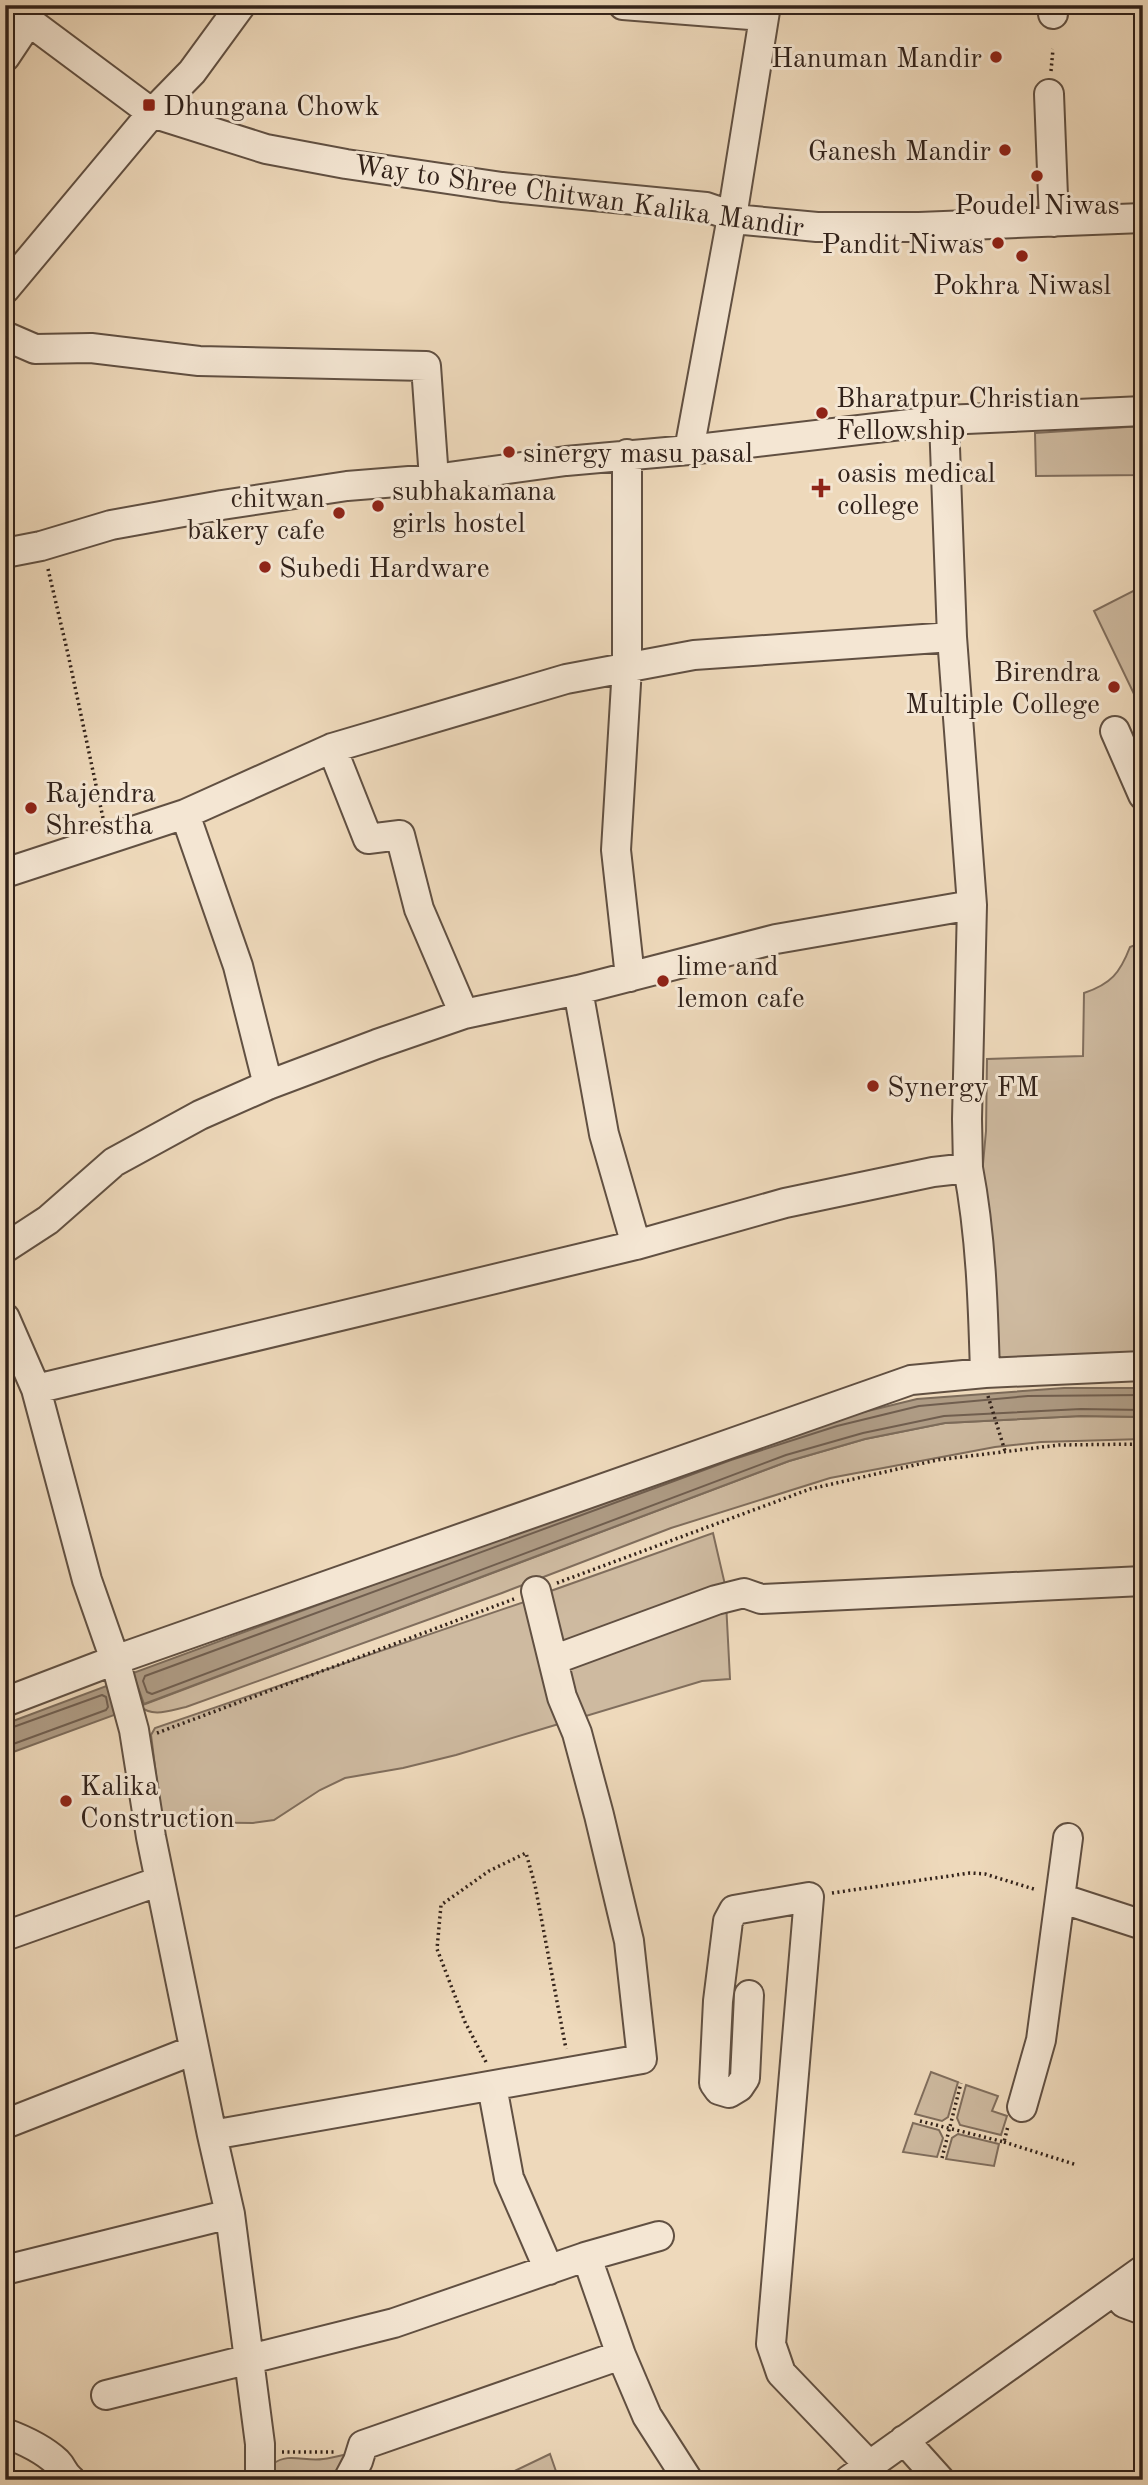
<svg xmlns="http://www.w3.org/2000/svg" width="1148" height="2485" font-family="'Old Standard TT',serif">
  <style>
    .green { fill: #cebaa0; stroke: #806e5d; stroke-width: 2 }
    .water { fill: #ae9b84; stroke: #7c6b5a; stroke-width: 2 }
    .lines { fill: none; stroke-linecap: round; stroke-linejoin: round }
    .shore { stroke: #705e4f; stroke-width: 2 }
    .minor-casing { stroke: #615042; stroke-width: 32 }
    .path { stroke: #32221a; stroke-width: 3.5; stroke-dasharray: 2 3.5; stroke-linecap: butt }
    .minor { stroke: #f4e6d3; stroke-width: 28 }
    .poi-dot { fill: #8f2418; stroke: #f4e6d3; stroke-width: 2.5 }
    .labels { text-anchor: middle; stroke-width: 6; stroke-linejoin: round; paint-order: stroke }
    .poi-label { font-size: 28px; fill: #32221a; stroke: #f4e6d3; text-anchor: start }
    .street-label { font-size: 28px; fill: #32221a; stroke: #f4e6d3 }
  </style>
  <rect width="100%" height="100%" fill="#eed9bb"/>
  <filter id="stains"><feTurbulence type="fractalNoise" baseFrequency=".00286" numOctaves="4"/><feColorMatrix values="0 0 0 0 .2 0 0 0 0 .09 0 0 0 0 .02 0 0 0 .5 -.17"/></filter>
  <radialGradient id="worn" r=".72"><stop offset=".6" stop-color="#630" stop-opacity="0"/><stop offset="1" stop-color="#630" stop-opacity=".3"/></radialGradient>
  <path class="green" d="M1143,426V475L1036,476L1035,433Z
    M1137,589L1143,601V690L1134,694L1094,611Z
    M1140,943L1143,944V1356L1025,1360L997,1358L982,1175L986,1131L987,1059L1083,1056L1084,993C1111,984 1120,973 1130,947Z
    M1081,1416L1143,1417V1439L1041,1442L995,1447L830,1478L671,1528L502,1593L186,1707C171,1710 152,1718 140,1706L789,1461L865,1439L945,1423Z
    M713,1533L726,1589L559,1648L545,1593Z
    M527,1601L562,1723L456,1755L403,1768L345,1778L320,1790L274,1820L253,1823L162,1822L151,1735L155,1728Z
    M726,1602L730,1679L702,1681L576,1719L563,1662Z
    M931,2072L958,2082L948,2117L942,2121L915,2114Z
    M966,2085L998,2096L992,2111L1007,2116L1001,2135L960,2125L957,2118Z
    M913,2123L939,2130L943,2138L937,2157L903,2152Z
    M958,2134L999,2144L994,2166L946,2159L952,2138Z
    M352,2453L341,2480H270L273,2464C288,2452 305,2462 323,2459C333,2458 343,2455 352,2453Z
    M550,2454L559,2480H496Z"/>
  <path class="water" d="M1064,1388H1143V1417L1081,1416L945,1423L865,1439L789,1461L144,1704L133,1673L729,1454L835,1419L917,1399Z
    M109,1685L117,1714L5,1755V1724Z"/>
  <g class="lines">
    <path class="shore" d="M1143,1395L1028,1396L919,1406L837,1426L731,1460L145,1676L143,1681L147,1692L152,1694L786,1455L863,1433L944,1416L1081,1409L1143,1410
      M5,1730L102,1695L106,1697L108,1707L106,1710L5,1747"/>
    <defs>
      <path id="minor" d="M7,5L152,113L266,149L346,164L502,187L706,207L744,220L817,227H919L1143,218
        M623,5L763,16
        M1052,5L1053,14
        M5,57L29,21
        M1049,94L1054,222
        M5,289L152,113L192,72L241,5
        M5,336L35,349L91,348L199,361L426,366L434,479
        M689,450L732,217L766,5
        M627,454V667L616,850L630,977
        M5,553L41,546L111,525L222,505L347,486L434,479L566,461L689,450L944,420L1143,411
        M1115,731L1143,795
        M332,748L368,839L400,835L419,909L464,1014
        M185,814L238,966L268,1085
        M5,873L185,814L332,748L566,679L694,655L952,637
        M578,990L604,1134L636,1245
        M968,1168C981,1236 983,1304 985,1373
        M5,1248L48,1220L114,1162L200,1115L268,1085L377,1044L464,1014L578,990L776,939L972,905
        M5,1318L36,1389L87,1580L115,1660L134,1730L151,1837L212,2135L230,2214L260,2444V2480
        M36,1389L636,1245L785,1203L933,1172L968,1168L967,1119L972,905L952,637L944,420
        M553,1660L716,1600L744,1593L761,1599L1143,1581
        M5,1702L115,1660L911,1380L985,1373L1143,1366
        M1060,1898L1143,1925
        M5,1936L160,1881
        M749,1995L745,2078L739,2087L729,2093L719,2090L714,2083L718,2001L728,1921L734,1910L809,1897L771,2344L781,2373L869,2465
        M492,2086L509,2178L549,2270
        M1022,2107L1041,2040L1068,1838
        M5,2124L194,2050
        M212,2135L642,2059L629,1941L599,1815L577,1733L562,1697L536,1591
        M585,2257L659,2236
        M5,2270L230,2214
        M1114,2291L1124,2303L1143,2310
        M106,2395L394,2323L585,2257L591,2269L621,2355L647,2416L688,2480
        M5,2433C24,2440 42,2448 57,2462C63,2468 63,2474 71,2480
        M904,2440L940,2480
        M348,2480L358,2461L363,2445L621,2355
        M849,2480L1143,2270"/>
    </defs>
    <use href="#minor" class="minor-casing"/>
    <path class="path" d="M1051,71L1053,49
      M48,569L68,654L103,818
      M988,1396L1005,1451
      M557,1583L810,1489L937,1460L1059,1445L1143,1444
      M157,1733L514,1599
      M832,1893L970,1873L985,1874L1037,1890
      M486,2062L465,2022L437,1949L441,1905L489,1871L526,1853L535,1885L566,2049
      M920,2121L1004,2142L1008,2126
      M1004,2142L1077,2165
      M942,2158L961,2083
      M282,2452H337"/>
    <use href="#minor" class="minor"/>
  </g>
  <g class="poi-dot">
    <circle cx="996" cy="57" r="7"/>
    <rect x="142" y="98" width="14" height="14" rx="3.5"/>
    <circle cx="1005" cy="150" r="7"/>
    <circle cx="1037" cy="176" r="7"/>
    <circle cx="998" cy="243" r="7"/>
    <circle cx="1022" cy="256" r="7"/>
    <circle cx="822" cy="413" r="7"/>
    <circle cx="509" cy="452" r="7"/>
    <path d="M817.5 477.5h7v7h7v7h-7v7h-7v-7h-7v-7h7z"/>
    <circle cx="378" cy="506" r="7"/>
    <circle cx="339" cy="513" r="7"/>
    <circle cx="265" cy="567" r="7"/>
    <circle cx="1114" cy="687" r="7"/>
    <circle cx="31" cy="808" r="7"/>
    <circle cx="663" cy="981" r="7"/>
    <circle cx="873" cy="1086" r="7"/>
    <circle cx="66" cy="1801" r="7"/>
  </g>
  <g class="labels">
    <g class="poi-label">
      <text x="982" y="67" text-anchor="end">Hanuman Mandir</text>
      <text x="163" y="115">Dhungana Chowk</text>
      <text x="991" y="160" text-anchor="end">Ganesh Mandir</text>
      <text x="1037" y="214" text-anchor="middle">Poudel Niwas</text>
      <text x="984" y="253" text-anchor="end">Pandit Niwas</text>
      <text x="1022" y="294" text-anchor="middle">Pokhra Niwasl</text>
      <text x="836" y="407">Bharatpur Christian<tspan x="836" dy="32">Fellowship</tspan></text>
      <text x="523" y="462">sinergy masu pasal</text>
      <text x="837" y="482">oasis medical<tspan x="837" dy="32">college</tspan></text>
      <text x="392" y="500">subhakamana<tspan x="392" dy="32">girls hostel</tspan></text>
      <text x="325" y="507" text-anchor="end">chitwan<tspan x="325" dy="32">bakery cafe</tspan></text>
      <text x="279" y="577">Subedi Hardware</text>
      <text x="1100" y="681" text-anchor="end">Birendra<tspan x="1100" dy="32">Multiple College</tspan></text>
      <text x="45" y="802">Rajendra<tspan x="45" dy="32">Shrestha</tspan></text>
      <text x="677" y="975">lime and<tspan x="677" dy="32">lemon cafe</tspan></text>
      <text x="887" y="1096">Synergy FM</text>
      <text x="80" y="1795">Kalika<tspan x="80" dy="32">Construction</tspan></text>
    </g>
    <g class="street-label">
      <text transform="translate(579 195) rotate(8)" y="10">Way to Shree Chitwan Kalika Mandir</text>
    </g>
  </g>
  <rect width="1148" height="2485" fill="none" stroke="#eed9bb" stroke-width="28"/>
  <rect x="7" y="7" width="1134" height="2471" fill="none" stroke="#32221a" stroke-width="3.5"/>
  <rect x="14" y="14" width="1120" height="2457" fill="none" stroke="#32221a" stroke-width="2"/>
  <rect width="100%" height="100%" filter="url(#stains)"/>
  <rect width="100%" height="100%" fill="url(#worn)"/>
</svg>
